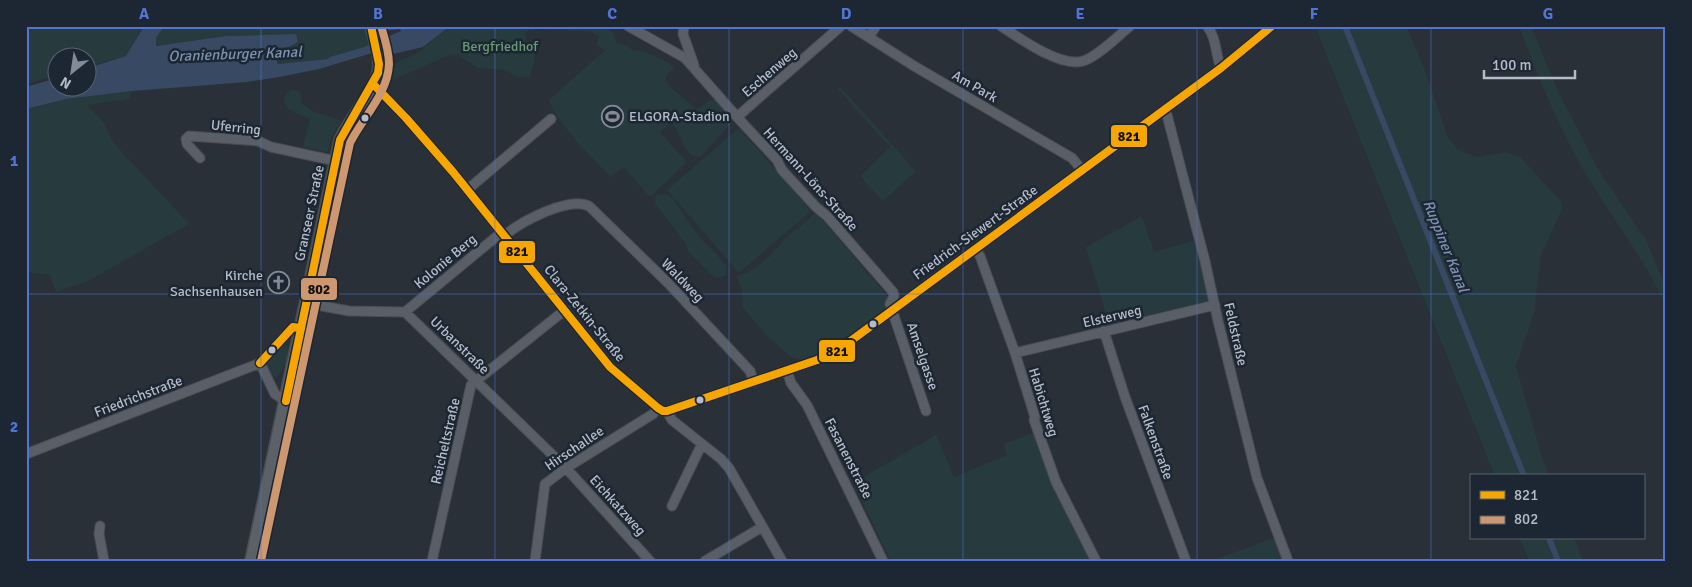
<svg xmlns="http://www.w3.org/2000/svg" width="1692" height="587" font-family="Signika,sans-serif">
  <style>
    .green { fill: #273a3e }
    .water { fill: #384963 }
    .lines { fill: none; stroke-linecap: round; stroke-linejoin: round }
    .canal { stroke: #384963; stroke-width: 6 }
    .minor-casing { stroke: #484c53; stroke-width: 11 }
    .major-casing { stroke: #484c55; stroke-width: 14 }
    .minor { stroke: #5a5e66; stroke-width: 9 }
    .major { stroke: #5c6168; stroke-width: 11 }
    .bus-1-casing { stroke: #1d2633; stroke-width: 11 }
    .bus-2-casing { stroke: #1d2633; stroke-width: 11 }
    .bus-1 { stroke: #f7a600; stroke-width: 8 }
    .bus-2 { stroke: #cd976f; stroke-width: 8 }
    .grid { fill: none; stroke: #5274d3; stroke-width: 1; stroke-opacity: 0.55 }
    .bus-dot { fill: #b4bcc9; stroke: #1d2633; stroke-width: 2 }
    .labels { text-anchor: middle; stroke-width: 5; stroke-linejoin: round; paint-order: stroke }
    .park-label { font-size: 14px; fill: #6b9a76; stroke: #1d2633 }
    .street-label { font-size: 14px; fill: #b4bcc9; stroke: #1d2633 }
    .poi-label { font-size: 14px; fill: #b4bcc9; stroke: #1d2633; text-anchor: start }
    .water-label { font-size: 15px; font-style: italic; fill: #7c92b1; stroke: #1d2633 }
    .line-badge { stroke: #1d2633; stroke-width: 2 }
    .pale-badge-label { font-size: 14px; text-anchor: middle; font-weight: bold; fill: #111 }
    .neatline { fill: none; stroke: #5274d3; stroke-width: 2 }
    .grid-label { font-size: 16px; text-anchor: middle; font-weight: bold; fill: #5274d3 }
  </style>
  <rect width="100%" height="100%" fill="#2a3038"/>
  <path class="green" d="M26,26H143L126,56L88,67V58H58L57,75L26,84Z
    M164,26H366L370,45L328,59L278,64L274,55L298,42L296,34L226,36L156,46V38Z
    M450,26H607L613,33L617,43L625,45L633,50L641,51L657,57L670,64L674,69L668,73L665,80C670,89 677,92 684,98C690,102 691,107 697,109C704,106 707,100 715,99L730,117V125C719,135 711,147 700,157C682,157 682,132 671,122L660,133L687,162L650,197L623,167L611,177C593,159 557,123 549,100L605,50L597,45L599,36L591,32L535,29L530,31L529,28L526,34L525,48L534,52C536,59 533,70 529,77H518L505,70L478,68L458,55L447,56L390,81L389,69C397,59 410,59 420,51C430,43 440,34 450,26Z
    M1315,26H1406L1423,65L1448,138L1458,150L1477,157L1506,152L1520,157L1561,201L1562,209L1541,255L1534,313L1516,366L1542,457L1549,476H1495Z
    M1519,26H1531L1557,89L1599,171L1645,238L1666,288V307C1646,260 1613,220 1587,176C1559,129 1538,77 1519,26Z
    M840,87L916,171L883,201L860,176L890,147L838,89Z
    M290,90H295L300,92L302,104L312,111L342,121L331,138L328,152L303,147L310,119C298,113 273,108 290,90Z
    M132,91L130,99L87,105L105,124L112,141L189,224L88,281L56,292L50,275L26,272V109L66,99Z
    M739,128L811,211L739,273L667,190Z
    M661,194L670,195L700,238L719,257L727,267L726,276L717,278L709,273L689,252L686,244L655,203L656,195Z
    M816,212L888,297L887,308L835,347L801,360L791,357L767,336L743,308L742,290L736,276L749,272L767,259L793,231L799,228Z
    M1142,216L1154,252L1196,240L1211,301L1110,327L1086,247Z
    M287,344C291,354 284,370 277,377L268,374L265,367C270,358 278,348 287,344Z
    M1036,432L1092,561H891L853,483L936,435L954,477L1007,455L1004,444Z
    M1274,538L1283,561H1211Z
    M1520,538H1574L1583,561H1529Z"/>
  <path class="water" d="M144,26H164L156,38V46L226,36L296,34L298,42L274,55L278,64L328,59L330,57L364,47L401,31L400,29L384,31L385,26H450L423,47L393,54L382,50L319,69L279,77L247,82L132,91L66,99L26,109V87L57,78L58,88H88V68L126,56Z"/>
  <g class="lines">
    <path class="canal" d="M1345,26L1524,476
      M1549,538L1558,561"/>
    <defs>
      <path id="minor" d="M628,26L685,58L737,117L777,160L782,170L816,207L827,216L893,292L894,296L890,304L926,411
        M684,26L683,34L694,65
        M851,26L914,66L1072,158L1082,170
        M1001,26C1019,38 1061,68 1083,61C1097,57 1118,36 1130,26
        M1207,26C1217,38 1215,54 1221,68
        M869,37L876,26
        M373,84L406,118L453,172L610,367L658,408L663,411H667
        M1164,111L1167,115L1205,261L1218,321L1257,478L1288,561
        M737,117L841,26
        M200,158L187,144L186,139L189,136L258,141L271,147L336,161
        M467,190L551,119
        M505,235C521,222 568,196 589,206L668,283L750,371L754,382
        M975,249L980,256L1015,353L1035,417L1034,420L1056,482L1096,561
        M306,303L349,311L405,312L566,468L650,561
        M405,312L502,232
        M1104,331L1125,397L1186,561
        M1015,353L1215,305
        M260,363L275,394L286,401
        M787,371L791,383L807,405L883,561
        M667,411L817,360L837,351L1221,68L1272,26
        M667,411L672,420L721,459L729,468L782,561
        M26,454L260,363L293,327L301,328
        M672,506L699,450L703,446
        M100,526L99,534L104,561
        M432,561L471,385L565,310
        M535,561L545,484L566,468L653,414L658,408
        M705,561L762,527"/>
      <path id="major" d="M251,561L340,140C349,119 379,87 379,65C379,52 374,38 371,26"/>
    </defs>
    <use href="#minor" class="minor-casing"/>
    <use href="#major" class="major-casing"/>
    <use href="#minor" class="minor"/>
    <use href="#major" class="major"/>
    <defs>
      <path id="bus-1" d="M373,84L406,118L453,172L610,367L658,408L663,411H667
        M260,363L293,327L301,328
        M286,401L340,140L378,73L379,64L371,26
        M667,411L817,360L837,351L1221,68L1272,26"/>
      <path id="bus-2" d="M261,561L350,143C362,118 388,94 389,64C389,51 385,39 381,26"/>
    </defs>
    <use href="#bus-1" class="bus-1-casing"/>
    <use href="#bus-2" class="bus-2-casing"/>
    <use href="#bus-1" class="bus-1"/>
    <use href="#bus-2" class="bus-2"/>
  </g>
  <path class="grid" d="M261,26V561M495,26V561M729,26V561M963,26V561M1197,26V561M1431,26V561M26,294H1666"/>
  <defs>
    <symbol id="stadium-ring" viewBox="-11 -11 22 22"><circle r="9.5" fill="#1d2633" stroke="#848b96" stroke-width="1.5"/><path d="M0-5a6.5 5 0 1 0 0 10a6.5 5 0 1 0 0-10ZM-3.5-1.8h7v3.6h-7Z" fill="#848b96"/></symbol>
    <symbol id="church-ring" viewBox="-11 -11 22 22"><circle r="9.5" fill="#1d2633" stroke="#848b96" stroke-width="1.5"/><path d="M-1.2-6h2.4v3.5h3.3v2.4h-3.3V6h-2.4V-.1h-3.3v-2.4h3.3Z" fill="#848b96"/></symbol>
  </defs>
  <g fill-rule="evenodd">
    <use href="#stadium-ring" x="600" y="104" width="25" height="25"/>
    <use href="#church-ring" x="266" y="270" width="25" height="25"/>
  </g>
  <g class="bus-dot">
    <circle cx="365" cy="118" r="4.5"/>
    <circle cx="873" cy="324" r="4.5"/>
    <circle cx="272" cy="350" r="4.5"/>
    <circle cx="700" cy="400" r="4.5"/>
  </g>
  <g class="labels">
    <g class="park-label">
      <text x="500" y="51">Bergfriedhof</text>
    </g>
    <g class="street-label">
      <text transform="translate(769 72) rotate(-41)" y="5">Eschenweg</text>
      <text transform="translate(975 86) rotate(30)" y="5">Am Park</text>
      <text transform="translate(236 127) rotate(6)" y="5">Uferring</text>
      <text transform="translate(811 179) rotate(48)" y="5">Hermann-Löns-Straße</text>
      <text transform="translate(309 213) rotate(-78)" y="5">Granseer Straße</text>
      <text transform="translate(975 232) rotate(-36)" y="5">Friedrich-Siewert-Straße</text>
      <text transform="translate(445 261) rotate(-40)" y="5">Kolonie Berg</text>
      <text transform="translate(683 280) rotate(46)" y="5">Waldweg</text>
      <text transform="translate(585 313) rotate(51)" y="5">Clara-Zetkin-Straße</text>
      <text transform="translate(1112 316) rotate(-13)" y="5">Elsterweg</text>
      <text transform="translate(1236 334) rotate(77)" y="5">Feldstraße</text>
      <text transform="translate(460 345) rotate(44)" y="5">Urbanstraße</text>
      <text transform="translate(923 356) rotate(71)" y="5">Amselgasse</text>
      <text transform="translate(138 396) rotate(-21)" y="5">Friedrichstraße</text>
      <text transform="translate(1044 402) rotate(73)" y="5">Habichtweg</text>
      <text transform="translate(445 441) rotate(-77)" y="5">Reicheltstraße</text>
      <text transform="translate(1156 442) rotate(70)" y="5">Falkenstraße</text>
      <text transform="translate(574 448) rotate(-34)" y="5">Hirschallee</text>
      <text transform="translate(849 458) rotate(63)" y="5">Fasanenstraße</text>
      <text transform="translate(618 505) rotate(48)" y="5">Eichkatzweg</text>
    </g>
    <g class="poi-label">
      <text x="629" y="121">ELGORA-Stadion</text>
      <text x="263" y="280" text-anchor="end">Kirche<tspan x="263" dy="16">Sachsenhausen</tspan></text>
    </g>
    <g class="water-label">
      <text transform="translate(235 54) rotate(-2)" y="5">Oranienburger Kanal</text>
      <text transform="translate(1446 246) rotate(68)" y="5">Ruppiner Kanal</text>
    </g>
  </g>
  <g class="line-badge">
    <rect x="1110" y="124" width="38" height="24" rx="5" fill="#f7a600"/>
    <rect x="498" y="240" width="38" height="24" rx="5" fill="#f7a600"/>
    <rect x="300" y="277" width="38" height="24" rx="5" fill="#cd976f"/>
    <rect x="818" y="339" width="38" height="24" rx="5" fill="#f7a600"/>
  </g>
  <g class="pale-badge-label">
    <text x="1129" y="141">821</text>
    <text x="517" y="256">821</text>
    <text x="319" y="294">802</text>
    <text x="837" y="356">821</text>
  </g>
  <rect width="1692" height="587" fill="none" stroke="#1d2633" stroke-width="55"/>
  <rect x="1470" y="474" width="175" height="65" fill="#1d2633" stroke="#59626f"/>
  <rect x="1480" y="491" width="25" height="8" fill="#f7a600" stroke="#59626f"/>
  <text x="1514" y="500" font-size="15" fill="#b4bcc9">821</text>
  <rect x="1480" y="516" width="25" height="8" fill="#cd976f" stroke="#59626f"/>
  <text x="1514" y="524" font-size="15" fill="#b4bcc9">802</text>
  <g transform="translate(72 72) rotate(210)"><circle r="24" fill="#1d2633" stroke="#59626f"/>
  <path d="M0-4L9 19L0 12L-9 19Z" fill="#848b96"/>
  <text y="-8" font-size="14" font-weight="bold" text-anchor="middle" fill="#b4bcc9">N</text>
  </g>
  <path d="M1484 70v8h91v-8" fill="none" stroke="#b4bcc9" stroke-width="2.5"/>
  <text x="1492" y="70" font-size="15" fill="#b4bcc9" stroke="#1d2633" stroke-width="4" paint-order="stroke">100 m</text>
  <rect x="28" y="28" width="1636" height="532" class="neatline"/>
  <g class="grid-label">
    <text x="144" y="19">A</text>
    <text x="378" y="19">B</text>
    <text x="612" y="19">C</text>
    <text x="846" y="19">D</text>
    <text x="1080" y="19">E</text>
    <text x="1314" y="19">F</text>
    <text x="1548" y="19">G</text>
    <text x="14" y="166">1</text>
    <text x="14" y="432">2</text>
  </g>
</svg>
